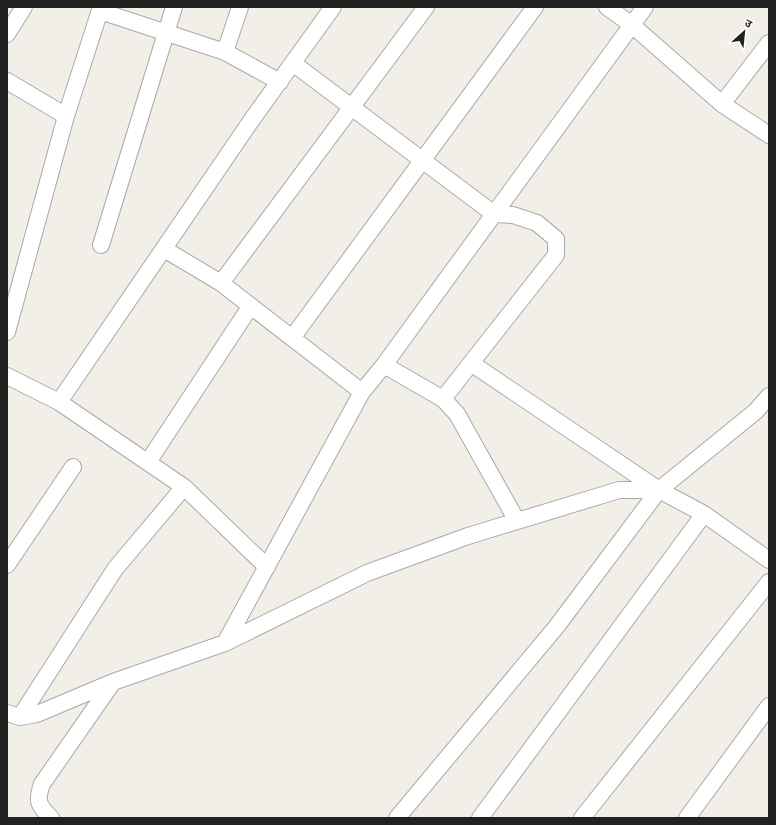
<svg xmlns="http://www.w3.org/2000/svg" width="776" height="825" font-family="'PT Sans Narrow','Noto Sans Devanagari',sans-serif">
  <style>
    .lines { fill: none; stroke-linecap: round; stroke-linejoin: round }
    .minor-casing { stroke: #a9a9a9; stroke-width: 18 }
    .minor { stroke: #fff; stroke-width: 16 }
  </style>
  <rect width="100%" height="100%" fill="#f2efe9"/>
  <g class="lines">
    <defs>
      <path id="minor" d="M607,7L632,25L722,104L769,135
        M100,11L225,52L280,82
        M7,34L24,7
        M225,52L240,7
        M294,64L494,214L513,215L537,223L556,239V255L471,363
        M7,81L66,116
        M722,104L769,43
        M101,245L174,7
        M164,249L221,283L362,392
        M221,283L426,7
        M7,332L66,116L101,7
        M292,338L535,7
        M384,365L443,399L457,414L517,521
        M7,376L59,402L253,118L333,7
        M443,399L471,363L659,490L704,514L769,560
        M59,402L184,487L267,567
        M148,462L250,307
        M7,565L73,467
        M225,643L362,392L384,365L645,7
        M7,713L20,717L37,714L113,682L225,643L367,573L468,536L619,490H659
        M20,717L115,569L184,487
        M51,818C38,805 36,801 42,784L113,682
        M397,818L557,626L659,490L756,411L769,396
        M480,818L704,514
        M582,818L769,582
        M687,818L769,706"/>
    </defs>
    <use href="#minor" class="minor-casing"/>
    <use href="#minor" class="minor"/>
  </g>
  <rect width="776" height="825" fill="none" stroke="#222222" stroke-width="16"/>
  <g transform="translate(744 32) rotate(27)" stroke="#ffffff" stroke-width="3" paint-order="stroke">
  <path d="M0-3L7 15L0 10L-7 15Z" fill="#222222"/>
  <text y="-6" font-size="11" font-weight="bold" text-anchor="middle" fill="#222222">उ</text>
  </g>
</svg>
